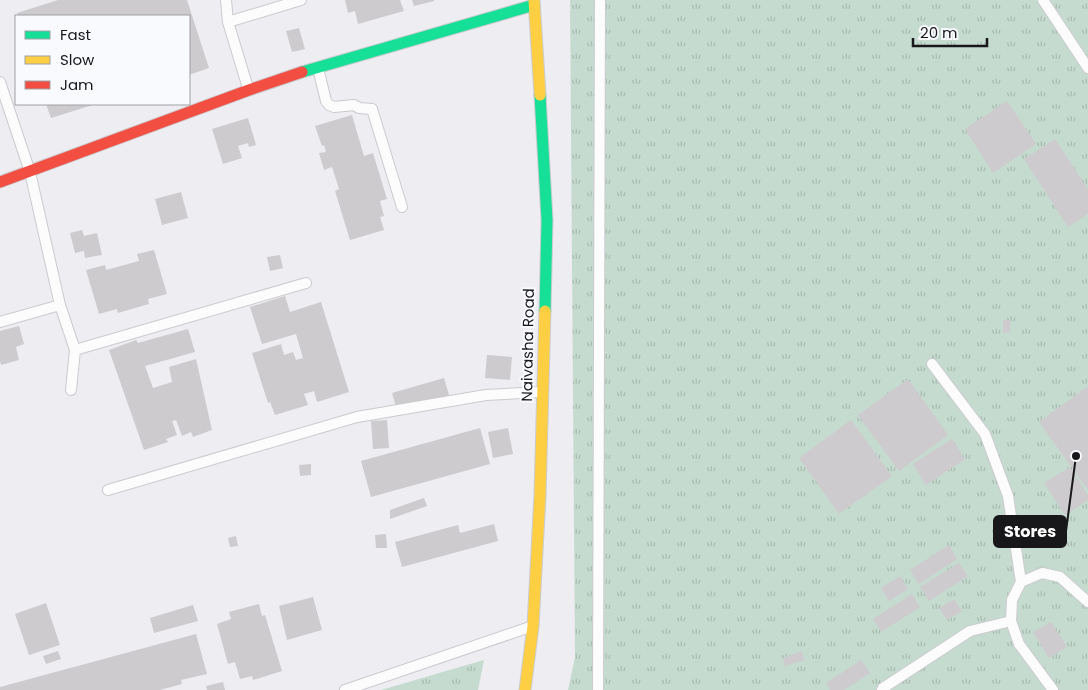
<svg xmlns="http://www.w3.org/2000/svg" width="1088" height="690" font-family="Poppins,sans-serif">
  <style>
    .grass { fill: url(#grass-tufts) }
    .building { fill: #cdcbcd }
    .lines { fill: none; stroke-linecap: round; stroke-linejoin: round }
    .lane-casing { stroke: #cbcbcf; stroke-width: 12 }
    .fast-casing { stroke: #cbcbcf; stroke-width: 13 }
    .slow-casing { stroke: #cbcbcf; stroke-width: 13 }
    .jam-casing { stroke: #cbcbcf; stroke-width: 13 }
    .lane { stroke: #fcfcfd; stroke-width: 10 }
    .fast { stroke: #16e098; stroke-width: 11 }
    .slow { stroke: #ffcf43; stroke-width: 11 }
    .jam { stroke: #f24e42; stroke-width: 11 }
    .labels { text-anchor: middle; stroke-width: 4; stroke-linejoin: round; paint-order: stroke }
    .street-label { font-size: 15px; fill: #18181b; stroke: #f9fafe }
    .leader { fill: none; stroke: #18181b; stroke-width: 2 }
    .callout-dot { fill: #18181b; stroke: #f9fafe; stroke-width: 2 }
    .callout { fill: #18181b; stroke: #18181b; stroke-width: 2 }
    .callout-label { font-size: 16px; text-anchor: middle; font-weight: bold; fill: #fff }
  </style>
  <defs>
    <pattern id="grass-tufts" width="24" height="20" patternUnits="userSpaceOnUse" patternTransform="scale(1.25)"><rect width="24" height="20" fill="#c6dbcf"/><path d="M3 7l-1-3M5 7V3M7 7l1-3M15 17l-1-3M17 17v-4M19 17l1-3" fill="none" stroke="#a9bbb1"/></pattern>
  </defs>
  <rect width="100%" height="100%" fill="#ededf2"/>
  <path class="grass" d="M570,0H1088V690H568L575,657Z
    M484,660L478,690H381Z"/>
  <path class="building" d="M58,0H187L209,68L189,75V16H18L17,13Z
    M345,0H400L404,11L358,24L355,11L348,13Z
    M412,0H434V1L414,6Z
    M299,28L305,49L292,52L286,31Z
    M1007,101L1036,144L993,173L965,129Z
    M46,104H96L51,118Z
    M352,115L364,156L373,153L387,199L380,201L384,216L380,217L384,230L350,240L335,191L339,189L332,167L324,170L319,153L326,152L324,145L322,146L315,126Z
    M248,118L256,145L249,147L248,143L238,146L242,158L223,164L212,129Z
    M1055,139L1088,189V214L1068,227L1024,159Z
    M181,192L188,218L162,225L155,199Z
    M82,230L84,236L97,233L102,255L85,258L84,251L75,253L70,233Z
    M154,250L167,294L148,299L149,304L118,313L117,309L99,314L86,270L105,265L106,270L139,261L137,254Z
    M280,255L283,268L270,271L267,257Z
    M285,296L290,312L321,302L349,392L317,402L314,391L304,394L308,405L275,415L270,402L268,403L252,353L281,344L284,355L293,352L296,360L303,358L296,334L262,344L250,307Z
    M1003,320H1010V332L1003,333Z
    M19,326L24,344L16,347L19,360L1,365L0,361V331Z
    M188,329L195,352L145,366L153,388L172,382L169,367L196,359L212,430L193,437L191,432L182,436L176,420L172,421L177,435L166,439L168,442L144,450L109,350L136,340L138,343Z
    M487,355L512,357L510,380L485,378Z
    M444,378L449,395L397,410L392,393Z
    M908,379L948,435L899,471L858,415Z
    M1087,387L1088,389V490L1039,422Z
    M387,420L389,448L373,449L371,421Z
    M851,420L892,476L839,514L799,458Z
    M480,428L490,464L371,497L361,461Z
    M508,428L513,454L493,458L488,432Z
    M952,439L965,459L926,485L913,464Z
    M311,464V475L300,476L299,465Z
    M1070,467L1088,495V500L1065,515L1044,483Z
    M424,498L427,506L390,519V510Z
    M494,524L498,541L402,567L395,542L458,525L460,533Z
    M386,534L387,548H376L375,535Z
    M236,536L238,546L230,547L228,538Z
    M949,545L957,559L919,584L910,570Z
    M959,563L968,576L929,601L920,587Z
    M900,576L908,589L889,601L881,588Z
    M912,594L920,607L881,632L873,619Z
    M313,597L322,630L287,640L279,606Z
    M954,599L962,611L947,620L939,608Z
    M46,603L60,645L29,655L15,614Z
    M259,604L262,616L265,615L282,671L253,680L252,676L240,679L235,662L228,664L217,624L231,619L229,612Z
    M193,605L198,621L154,633L150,618Z
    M1051,622L1067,647L1049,658L1033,632Z
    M196,634L207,674L181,680L182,684L160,690H0V687Z
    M58,651L61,659L46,664L43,656Z
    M802,651L804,660L785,666L783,658Z
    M861,660L870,673L844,690H830L826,683Z
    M223,682L225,690H207L206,686Z"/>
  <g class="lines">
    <defs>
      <path id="lane" d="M226,0L228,22L248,88
        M1043,0L1088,68
        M228,22L301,0
        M318,68L326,101L329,105L334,107L354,105L359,108L372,109L402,207
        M0,82L30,172L60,305L75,350L71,390
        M0,322L60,305
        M75,350L306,283
        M932,364L985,434L1008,496L1021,582
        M108,490L357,417L486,395L541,392
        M1011,621L1012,600L1021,582L1042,573L1060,577L1088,602
        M345,690L530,627
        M598,690L600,0
        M882,690L883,688L970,631L1011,621L1019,644L1053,690"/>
      <path id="fast" d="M302,72L534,5
        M540,95L547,220L545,311"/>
      <path id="slow" d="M534,0L540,95
        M525,690L533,626L540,495L545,311"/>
      <path id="jam" d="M0,182L249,90L302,72"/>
    </defs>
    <use href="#lane" class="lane-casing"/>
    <use href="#fast" class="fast-casing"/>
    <use href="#slow" class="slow-casing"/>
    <use href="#jam" class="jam-casing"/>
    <use href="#lane" class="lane"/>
    <use href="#fast" class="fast"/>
    <use href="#slow" class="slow"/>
    <use href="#jam" class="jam"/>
  </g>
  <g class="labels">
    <g class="street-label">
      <text transform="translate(528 345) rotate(-89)" y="5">Naivasha Road</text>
    </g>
  </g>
  <path class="leader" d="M1076 456L1066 531"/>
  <circle class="callout-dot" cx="1076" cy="456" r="5"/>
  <rect class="callout" x="994" y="516" width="72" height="31" rx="5"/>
  <g class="callout-label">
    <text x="1030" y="537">Stores</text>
  </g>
  <rect x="15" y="15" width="175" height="90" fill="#f9fafe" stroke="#9fa0a3"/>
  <rect x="25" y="31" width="25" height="8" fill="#16e098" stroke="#9fa0a3"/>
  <text x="60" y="40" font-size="15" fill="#18181b">Fast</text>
  <rect x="25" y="56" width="25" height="8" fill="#ffcf43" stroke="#9fa0a3"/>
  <text x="60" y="65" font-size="15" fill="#18181b">Slow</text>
  <rect x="25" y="81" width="25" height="8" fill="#f24e42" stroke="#9fa0a3"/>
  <text x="60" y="90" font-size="15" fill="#18181b">Jam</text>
  <path d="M913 38v8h74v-8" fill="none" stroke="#18181b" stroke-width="2.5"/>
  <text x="920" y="38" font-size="15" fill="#18181b" stroke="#f9fafe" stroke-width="4" paint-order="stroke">20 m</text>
</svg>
